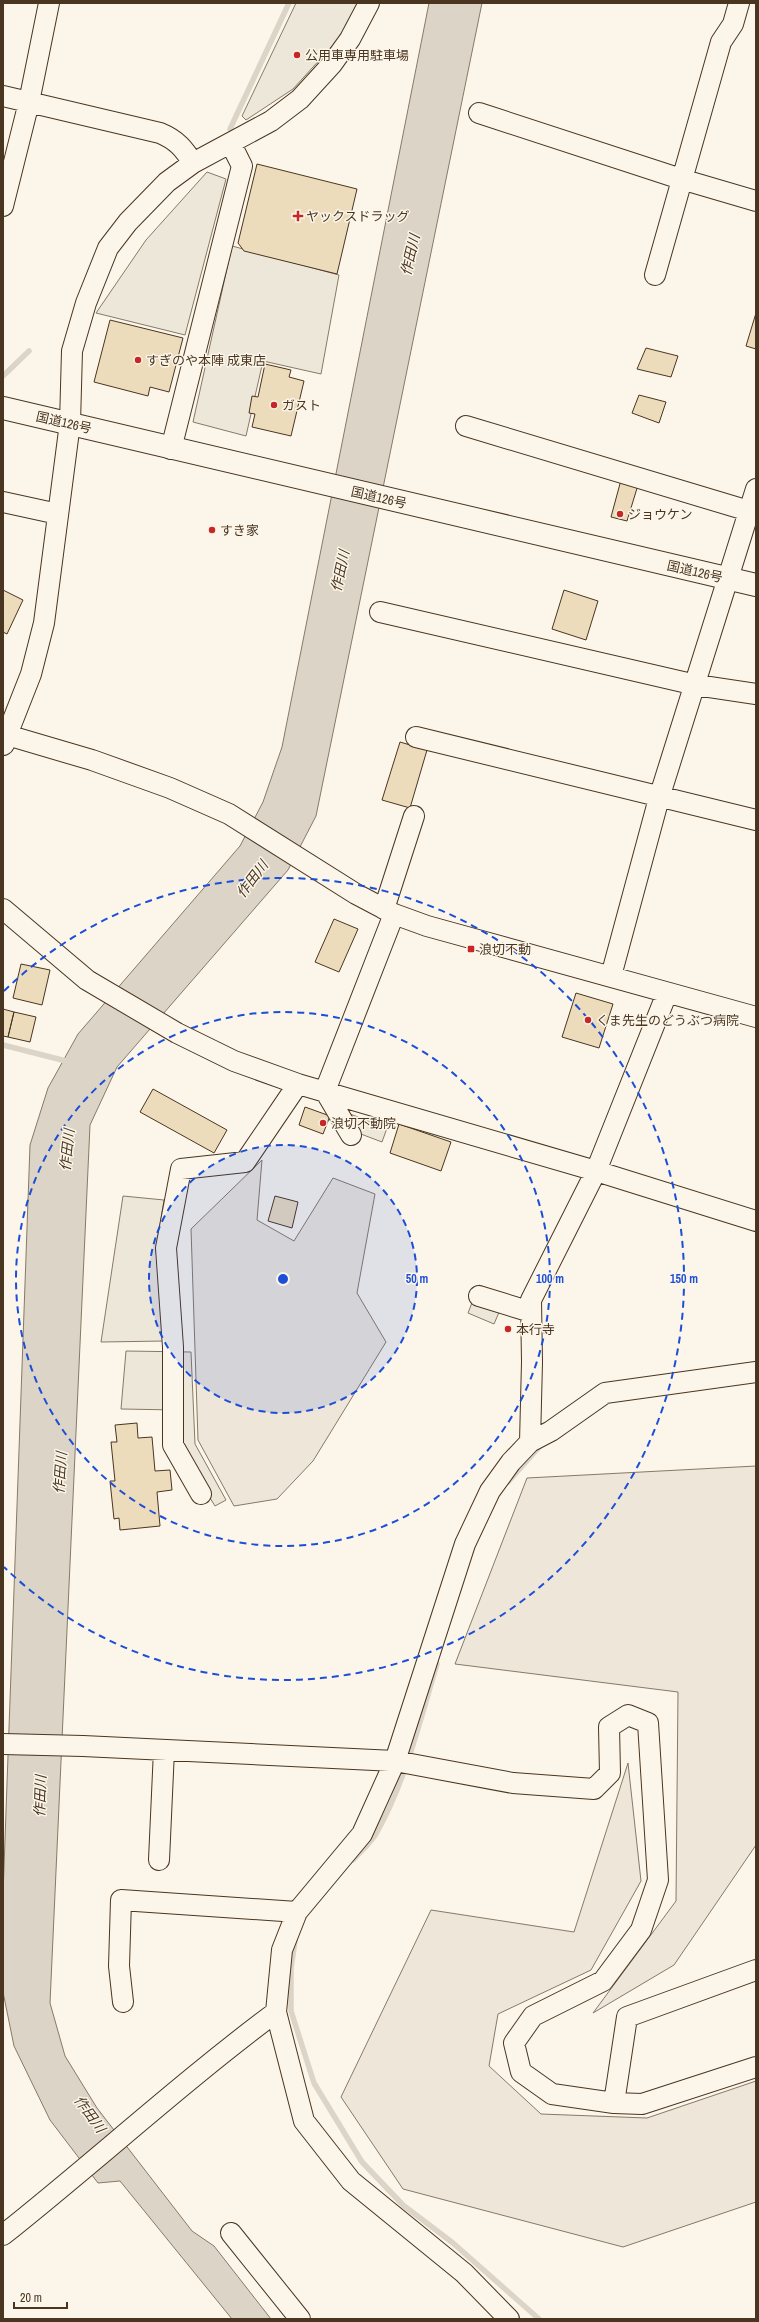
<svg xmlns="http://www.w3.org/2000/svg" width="759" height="2322" font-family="'Archivo Narrow','Noto Sans JP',sans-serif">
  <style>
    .green { fill: #ede6d9; stroke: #887966 }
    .parking { fill: #ede7d9; stroke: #887966 }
    .water { fill: #dcd4c6; stroke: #887966 }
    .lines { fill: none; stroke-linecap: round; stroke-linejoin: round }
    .stream { stroke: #dcd4c6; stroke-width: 5.5 }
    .building { fill: #ecdcbc; stroke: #4a3520 }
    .minor-casing { stroke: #4a3520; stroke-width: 22 }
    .major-casing { stroke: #4a3520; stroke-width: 24 }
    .highway-casing { stroke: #4a3520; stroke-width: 24 }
    .minor { stroke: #fbf6e9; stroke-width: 20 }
    .major { stroke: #fbf6e9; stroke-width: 22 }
    .highway { stroke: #fbf6e9; stroke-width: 22 }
    .ring { fill: none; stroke: #1d4ed8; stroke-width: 2; stroke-dasharray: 7 5 }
    .poi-dot { fill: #c62828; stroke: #fbf6e9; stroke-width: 1.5 }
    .labels { text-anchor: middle; stroke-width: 3; stroke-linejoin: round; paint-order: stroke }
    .poi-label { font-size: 13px; fill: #4a3520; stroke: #fbf6e9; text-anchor: start }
    .street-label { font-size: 13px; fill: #4a3520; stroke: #fbf6e9 }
    .water-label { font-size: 14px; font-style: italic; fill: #4a3520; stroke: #fbf6e9 }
    .centre { fill: #1d4ed8; stroke: #fbf6e9; stroke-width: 2 }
    .ring-label { font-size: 12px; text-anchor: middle; font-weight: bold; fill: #1d4ed8; stroke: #fbf6e9; stroke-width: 3; stroke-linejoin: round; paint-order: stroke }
  </style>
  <rect width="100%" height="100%" fill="#fbf6e9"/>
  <path class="green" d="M262,1160L257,1220L294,1241L333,1178L375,1194L357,1293L386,1342L313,1461L277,1499L234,1506L198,1440L191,1229Z
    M756,1466V1845L674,1965L593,2013L676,1901L678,1692L455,1664L527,1478Z
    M628,1763L641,1881L591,1970L498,2014L489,2066L541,2114L647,2118L756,2081V2202L623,2247L403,2189L341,2097L431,1910L574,1932Z"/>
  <path class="parking" d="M296,3H360L354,22L293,89L246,120L242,116Z
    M207,172L226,179L185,335L96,313L146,240Z
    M232,246L339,275L321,374L263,361L246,436L193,422Z
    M350,1114L387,1128L382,1142L345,1128Z
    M123,1196L164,1200L156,1250L165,1341L101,1342Z
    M479,1285L506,1296L494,1324L468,1313Z
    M126,1351L191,1352L195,1444L226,1500L215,1506L178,1446L177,1410L121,1409Z"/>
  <path class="water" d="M429,3H482L316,816L288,870L117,1067L90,1125L50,2003L65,2056L97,2108L192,2231L214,2246L271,2319H232L120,2181L98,2183L50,2120L14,2046L3,1992V1895L30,1145L48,1088L78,1034L240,846L263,802L282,747Z"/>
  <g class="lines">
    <path class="stream" d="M230,129L289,3
      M3,376L29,351
      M3,1045L70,1062
      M508,1482L542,1444
      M353,1860C361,1851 372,1842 377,1832C406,1780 420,1720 437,1664
      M295,1941L291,1968V2011L314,2083L362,2162L403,2205L453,2243L539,2319"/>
  </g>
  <path class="building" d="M257,164L357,189L337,274L244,251L238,243Z
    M756,313V349L746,346Z
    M110,320L183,338L169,392L150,387L148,396L94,382Z
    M646,348L678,356L671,377L637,369Z
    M265,364L291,370L289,377L304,381L291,436L252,427L255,414L249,413L252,396L258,397Z
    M639,395L666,402L659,423L632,413Z
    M621,480L638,485L627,521L611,517Z
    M3,590L23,600L7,634L3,632Z
    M564,590L598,601L586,640L552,629Z
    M400,742L427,750L410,808L382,800Z
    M334,919L358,929L339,972L315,962Z
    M21,964L50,970L42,1005L13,998Z
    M576,993L613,1004L599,1048L562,1037Z
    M3,1009L14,1012L8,1037L3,1036Z
    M14,1012L36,1017L30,1042L8,1037Z
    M153,1089L227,1130L214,1153L140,1112Z
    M305,1107L330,1116L323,1134L299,1125Z
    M399,1124L451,1142L441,1171L390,1153Z
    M275,1196L298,1202L292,1228L268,1221Z
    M137,1423L138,1438L152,1437L155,1471L170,1470L172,1490L157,1492L160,1526L120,1530L119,1518L114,1519L110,1481H115L111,1442H117L115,1425Z"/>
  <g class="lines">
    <defs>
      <path id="minor" d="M369,3L350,39L332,64L300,99L271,121L193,163L167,182L128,222L108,248L86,303L72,351L70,423L44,623L31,674L7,735L92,760L170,788L229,814L356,894L394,914L427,926L756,1017
        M3,96L160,133C177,140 184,149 193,163
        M479,113L681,179L756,201
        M3,206L29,102L49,3
        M655,275L721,42L733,24L739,3
        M466,426L749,511
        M171,449L242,166L231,144
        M3,502L58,514
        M380,612L696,685L756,694
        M416,737L756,820
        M3,909L87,980L177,1033L234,1061L298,1084L596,1171L756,1221
        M384,909L414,816
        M611,976L659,798L756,489
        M325,1091L394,914
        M325,1091L351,1135
        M479,1296L531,1312
        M530,1442L532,1362L531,1300L596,1171L667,993
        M201,1494L173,1445V1347L166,1248L181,1169L245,1162L298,1084
        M3,1744L83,1746L395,1761L513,1783L594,1789L610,1773L609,1727L628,1715L648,1723L658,1880L641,1930L603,1981L533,2016L514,2043L521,2072L552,2094L614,2103L642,2104L756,2067
        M159,1860L164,1750
        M123,2002L119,1966L121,1900L297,1912
        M614,2103L627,2017L756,1970
        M231,2233L300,2319
        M3,2235C95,2162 182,2082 276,2012
        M509,2319L464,2273L351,2181L304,2121L276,2012L282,1950L297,1912L362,1834L395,1761L465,1544L490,1491L511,1462L530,1442L551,1431L605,1393L756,1372"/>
      <path id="major" d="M3,734L7,735L3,744"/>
      <path id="highway" d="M3,408L756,585"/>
    </defs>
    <use href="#minor" class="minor-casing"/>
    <use href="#major" class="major-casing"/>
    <use href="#highway" class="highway-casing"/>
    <use href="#minor" class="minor"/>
    <use href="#major" class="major"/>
    <use href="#highway" class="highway"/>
  </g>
  <circle cx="283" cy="1279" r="134" fill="#1d4ed8" fill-opacity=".12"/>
  <g class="ring">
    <circle cx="283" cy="1279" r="134"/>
    <circle cx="283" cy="1279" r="267"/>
    <path d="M4 991A401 401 0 1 1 4 1567"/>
  </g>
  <g class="poi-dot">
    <circle cx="297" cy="55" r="4"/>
    <path d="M296 210h4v4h4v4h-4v4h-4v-4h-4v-4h4z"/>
    <circle cx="138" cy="360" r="4"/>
    <circle cx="274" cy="405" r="4"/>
    <circle cx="620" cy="514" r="4"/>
    <circle cx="212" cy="530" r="4"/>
    <rect x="467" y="945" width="8" height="8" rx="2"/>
    <circle cx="588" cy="1020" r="4"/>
    <circle cx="323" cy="1123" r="4"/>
    <circle cx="508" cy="1329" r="4"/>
  </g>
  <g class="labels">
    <g class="poi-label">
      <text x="305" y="60">公用車専用駐車場</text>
      <text x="306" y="221">ヤックスドラッグ</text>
      <text x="146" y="365">すぎのや本陣 成東店</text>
      <text x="282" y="410">ガスト</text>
      <text x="628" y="519">ジョウケン</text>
      <text x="220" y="535">すき家</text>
      <text x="479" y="954">浪切不動</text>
      <text x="596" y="1025">くま先生のどうぶつ病院</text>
      <text x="331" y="1128">浪切不動院</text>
      <text x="516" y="1334">本行寺</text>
    </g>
    <g class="street-label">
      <text transform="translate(64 422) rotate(13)" y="5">国道126号</text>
      <text transform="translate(379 497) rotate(13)" y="5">国道126号</text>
      <text transform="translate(695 571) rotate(13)" y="5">国道126号</text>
    </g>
    <g class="water-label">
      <text transform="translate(410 255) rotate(-77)" y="5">作田川</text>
      <text transform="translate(340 571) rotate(-78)" y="5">作田川</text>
      <text transform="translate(252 879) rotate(-53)" y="5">作田川</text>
      <text transform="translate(67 1150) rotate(-84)" y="5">作田川</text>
      <text transform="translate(60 1473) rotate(-86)" y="5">作田川</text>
      <text transform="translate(40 1796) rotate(-88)" y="5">作田川</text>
      <text transform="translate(90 2114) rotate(54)" y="5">作田川</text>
    </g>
  </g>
  <circle cx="283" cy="1279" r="6" class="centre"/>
  <g class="ring-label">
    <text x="417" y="1283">50 m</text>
    <text x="550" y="1283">100 m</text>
    <text x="684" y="1283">150 m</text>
  </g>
  <rect width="759" height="2322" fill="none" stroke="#4a3520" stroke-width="8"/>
  <path d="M14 2302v6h53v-6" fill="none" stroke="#4a3520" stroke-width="2"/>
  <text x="20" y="2302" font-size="12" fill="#4a3520" stroke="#fbf6e9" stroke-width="3" paint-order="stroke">20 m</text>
</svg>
